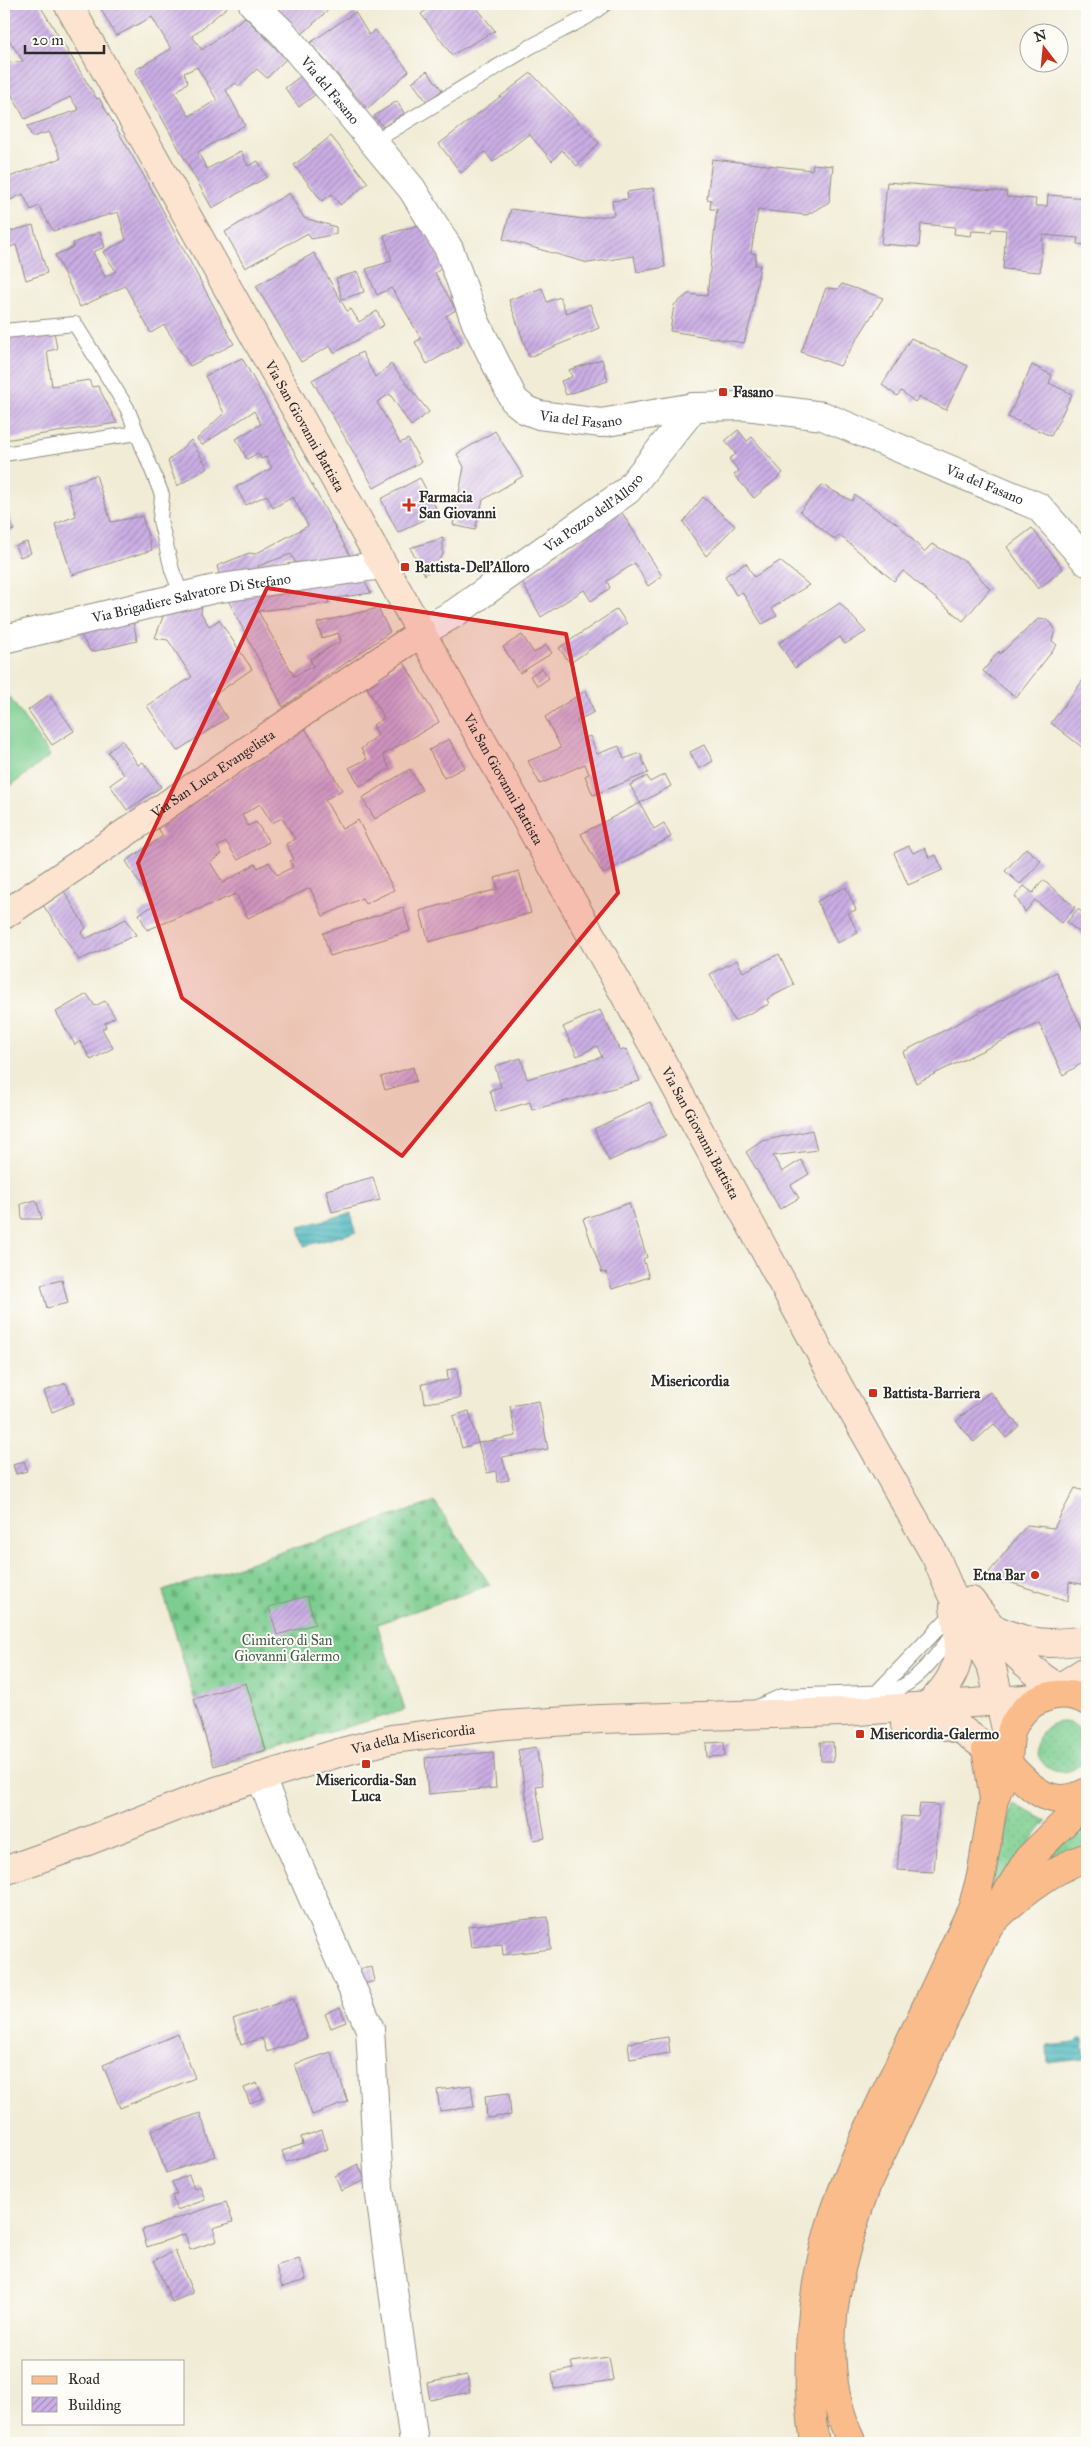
<svg xmlns="http://www.w3.org/2000/svg" width="1091" height="2447" font-family="'IM FELL Great Primer',serif">
  <style>
    .grass { fill: url(#grass-dots); stroke: #547c5d }
    .cemetery { fill: url(#cemetery-stones); stroke: #547c5d }
    .garden { fill: #7ccd8f; stroke: #547c5d }
    .water { fill: url(#water-rules); stroke: #387074 }
    .building { fill: url(#building-hatch); fill-rule: evenodd }
    .lines { fill: none; stroke-linecap: round; stroke-linejoin: round }
    .lane-casing { stroke: #8e8c80; stroke-width: 16 }
    .street-casing { stroke: #8e8c80; stroke-width: 30 }
    .secondary-casing { stroke: #8e8c80; stroke-width: 30 }
    .primary-casing { stroke: #8e8c80; stroke-width: 30 }
    .highway-casing { stroke: #8e8c80; stroke-width: 30 }
    .lane { stroke: #fff; stroke-width: 14 }
    .street { stroke: #fff; stroke-width: 28 }
    .secondary { stroke: #fde4d1; stroke-width: 28 }
    .primary { stroke: #fabc8b; stroke-width: 28 }
    .highway { stroke: #fabc8b; stroke-width: 28 }
    .marked { fill: #d62828; fill-opacity: 0.2; stroke: #d62828; stroke-width: 4; stroke-linejoin: round }
    .poi-dot { fill: #c8321e; stroke: #fdfcf7; stroke-width: 2 }
    .labels { text-anchor: middle; stroke-width: 4; stroke-linejoin: round; paint-order: stroke }
    .street-label { font-size: 14px; fill: #2b2b2b; stroke: #fdfcf7 }
    .poi-label { font-size: 14px; font-weight: bold; fill: #2b2b2b; stroke: #fdfcf7; text-anchor: start }
    .park-label { font-size: 14px; fill: #435c49; stroke: #fdfcf7 }
    .neighbourhood-label { font-size: 15px; font-weight: bold; fill: #2b2b2b; stroke: #fdfcf7 }
  </style>
  <defs>
    <pattern id="grass-dots" width="8" height="8" patternUnits="userSpaceOnUse" patternTransform="scale(1.25)"><rect width="8" height="8" fill="#7ccd8f"/><path d="M2 2h.1M6 6h.1" fill="none" stroke="#6bb07c" stroke-width="1.8" stroke-linecap="round"/></pattern>
    <pattern id="cemetery-stones" width="16" height="16" patternUnits="userSpaceOnUse" patternTransform="scale(1.25)"><rect width="16" height="16" fill="#7ccd8f"/><path d="M2 7V4a2 2 0 0 1 4 0v3zM10 15v-3a2 2 0 0 1 4 0v3z" fill="#6bb07c"/></pattern>
    <pattern id="water-rules" width="6" height="5" patternUnits="userSpaceOnUse" patternTransform="scale(1.25)"><rect width="6" height="5" fill="#46b6bd"/><path d="M0 2.5h6" fill="none" stroke="#3b949a"/></pattern>
    <pattern id="building-hatch" width="6" height="6" patternUnits="userSpaceOnUse" patternTransform="scale(1.25)"><rect width="6" height="6" fill="#cbaee5"/><path d="M-1 1l2-2M0 6l6-6M5 7l2-2" fill="none" stroke="#a58eba"/></pattern>
  </defs>
  <rect width="100%" height="100%" fill="#fdfcf7"/>
  <filter id="ink" filterUnits="userSpaceOnUse"><feTurbulence type="fractalNoise" baseFrequency=".02" numOctaves="2"/><feDisplacementMap in="SourceGraphic" scale="10" xChannelSelector="R" yChannelSelector="G"/><feConvolveMatrix kernelMatrix="1 2 1 2 8 2 1 2 1" color-interpolation-filters="sRGB"/></filter>
  <filter id="wash" filterUnits="userSpaceOnUse"><feTurbulence type="fractalNoise" baseFrequency=".0096" numOctaves="4" result="noise"/><feDisplacementMap in="SourceGraphic" scale="20" xChannelSelector="R" yChannelSelector="G"/><feGaussianBlur stdDeviation="1.12" result="paint"/><feColorMatrix in="noise" values="0 0 0 0 0 0 0 0 0 0 0 0 0 0 0 0 0 1.4 0 .05"/><feComposite in="paint" operator="in"/></filter>
  <g filter="url(#wash)">
    <rect width="100%" height="100%" fill="#f1ecd6"/>
    <path class="grass" d="M1037 1747a25 25 0 1 1 50 0a25 25 0 1 1-50 0Z
      M1013,1804L1047,1821L992,1891L990,1886L1003,1847L1011,1806Z
      M1087,1826V1846L1047,1865L1041,1863L1068,1837Z"/>
    <path class="cemetery" d="M435,1502L490,1585L377,1624L405,1710L214,1766L163,1591Z"/>
    <path class="garden" d="M4,689L50,756L4,791Z"/>
    <path class="water" d="M351,1213L356,1232L304,1246L299,1227Z
      M1078,2039H1083L1085,2059L1048,2063L1047,2046L1074,2043Z"/>
    <g id="blocks">
      <path class="building" d="M4,4H39L97,99L99,98L152,190L234,344L190,366L164,325L151,333L125,286L80,307L55,255L74,247L73,243L100,232L105,247L93,252L105,277L116,271L103,252L126,240L118,212L53,231L39,206L31,210L23,194L4,203V179L61,158L49,132L32,137L27,126L79,110L70,97L25,119L4,81V64L23,61L4,32Z
        M98,4H231L192,36L202,50L245,17L253,25L286,59L267,78L257,69L239,86L236,83L226,90L245,125L198,152L207,169L241,151L248,166L258,161L267,177L212,208L135,70L171,49L152,17L116,36ZM197,67L217,100L189,116L175,93L188,82L184,73Z
        M274,4H335L302,34Z
        M435,4H474L495,31L452,55L421,14Z
        M355,12L369,35L375,30L409,71L367,109L310,43Z
        M427,71L442,90L427,102L412,82Z
        M531,73L599,143L577,166L562,150L552,161L529,134L493,162L485,152L461,173L439,144Z
        M302,75L316,94L299,107L285,88Z
        M397,101L404,113L383,127L374,116Z
        M331,136L368,183L340,205L332,194L322,201L294,165Z
        M712,159L812,170L813,164L833,166L829,202L807,215L758,210L751,253L756,254L755,265H760L752,315L744,343L670,331L674,305L688,294L707,296L717,209H710L711,200L707,199Z
        M887,182L1007,192L1006,197L1036,199L1035,206H1047L1048,195L1087,198V245L1077,244L1078,238L1043,235L1040,272L1003,269L1006,230L992,229L991,232L972,231L971,236L954,234L955,227L921,224L919,247L881,244Z
        M653,188L665,267L637,272L634,256L588,263L503,239L511,209L583,219L614,215L612,201L628,199L627,192Z
        M289,193L304,218L336,227V234L311,239L308,233L245,268L225,232Z
        M422,224L444,267L435,273L456,310L446,316L462,344L427,364L415,342L421,339L396,295L391,288L377,295L366,269L392,261L384,235Z
        M33,225L47,273L26,280L16,245L4,249V233Z
        M314,253L347,311L351,309L359,322L377,311L384,325L334,353L330,346L301,362L256,286Z
        M358,272L364,292L342,299L336,278Z
        M842,284L883,298L840,366L801,352L826,288L838,289Z
        M542,288L547,302L560,297L566,313L590,304L599,328L529,357L509,300Z
        M54,331L57,349L47,351L52,386L89,380L92,387L98,386L117,423L4,440V338Z
        M911,338L968,366L946,410L919,397L915,402L901,391L897,396L882,385Z
        M362,352L375,377L391,364L429,412L411,426L390,394L377,402L400,443L408,439L421,462L374,488L312,380Z
        M242,358L296,455L353,561L298,568L291,554L258,566L259,572L220,577L217,566L249,553L255,554L308,526L293,497L273,508L267,495L246,505L236,487L272,468L266,457L261,459L258,453L247,459L236,439L261,424L254,411L202,445L197,439L224,413L205,376Z
        M602,359L608,381L566,395L561,381L572,377L569,370Z
        M1032,365L1052,375L1049,383L1072,394L1051,436L1008,417Z
        M738,430L747,441L752,437L783,473L754,498L734,475L739,471L729,459L736,454L725,441Z
        M495,431L523,476L483,500L475,530L453,525L464,467L457,454Z
        M191,440L208,468L177,486L168,461Z
        M96,475L111,522L142,516L152,550L72,575L55,524L76,516L67,485Z
        M420,478L438,512L398,533L381,499Z
        M822,485L852,501L855,495L899,525L924,552L932,544L966,562L990,589L963,621L903,571L894,581L839,535L835,540L800,511Z
        M703,497L735,526L706,556L683,522Z
        M4,503L14,530L4,533Z
        M621,511L662,576L648,586L635,563L607,581L610,588L591,601L584,590L541,617L522,582Z
        M1032,528L1063,569L1038,589L1007,547Z
        M443,538V555L425,575L410,548Z
        M27,542L31,553L20,557L15,546Z
        M780,561L809,585L772,608L777,616L762,624L742,592L736,595L725,576L746,563L754,577Z
        M362,577L371,593L328,599L329,603L258,611L294,676L313,666L310,659L341,641L338,633L322,638L317,623L378,608L390,632L283,707L225,594Z
        M203,598L201,613L209,626L219,620L252,669L213,696L227,718L177,751L147,706L192,677L168,640L155,638L167,606Z
        M840,603L866,632L845,644L840,637L795,668L779,643Z
        M617,609L627,624L570,663L559,648Z
        M132,615L137,641L91,652L77,629Z
        M1038,619L1048,620L1052,624L1055,630L1052,641L1057,645L1016,698L983,671L999,651L1000,654Z
        M522,635L534,653L546,645L552,653L520,673L503,647Z
        M403,661L439,722L383,755L390,769L360,786L349,768L367,759L361,749L378,735L373,725L384,718L366,686Z
        M542,668L549,678L538,686L530,676Z
        M1087,675V751L1051,723Z
        M586,690L594,712L577,721L585,738L590,736L597,754L619,746L624,759L640,753L648,773L593,795L585,776L589,774L585,764L540,784L528,761L561,748L545,717Z
        M49,695L74,731L52,745L28,710Z
        M305,728L342,790L325,800L342,829L358,820L394,890L365,904L362,898L323,916L310,888L248,918L236,894L147,930L139,914L153,906L126,861L163,836L158,828ZM260,804L272,823L282,818L295,839L286,844L294,859L290,861L293,867L277,875L269,862L258,868L255,864L223,883L210,862L222,854L217,847L226,842L238,860L269,842L256,822L248,826L242,815Z
        M449,739L465,767L444,778L429,750Z
        M122,740L138,765L143,762L161,787L127,810L110,785L124,775L108,752Z
        M704,745L713,761L699,769L690,752Z
        M410,769L422,790L375,819L362,798Z
        M665,774L671,786L640,803L630,785L647,776L650,782Z
        M640,803L654,829L664,823L671,837L603,874L581,834Z
        M909,846L913,853L925,848L929,858L936,855L943,870L908,885L894,853Z
        M1026,848L1041,861L1020,884L1005,871Z
        M519,871L531,913L429,942L420,911L498,889L495,878Z
        M1043,880L1075,907L1062,923L1035,900L1025,912L1015,896L1024,886L1033,893Z
        M846,887L856,910L848,913L858,933L837,943L817,901Z
        M64,891L86,928L81,933L85,939L126,919L136,935L79,960L43,905Z
        M403,907L410,931L330,956L323,933Z
        M1078,909L1087,917V939L1067,922Z
        M779,954L794,985L767,999L769,1004L734,1021L710,974L737,960L743,972Z
        M1056,972L1087,1039V1060L1063,1075L1039,1023L916,1083L903,1052Z
        M87,994L95,1006L105,1001L115,1017L105,1023L106,1027L102,1029L113,1048L91,1060L80,1041L75,1045L56,1012Z
        M600,1010L620,1051L626,1049L640,1081L532,1110L530,1102L496,1112L490,1090L501,1087L495,1066L521,1058L527,1079L602,1057L597,1046L577,1056L563,1027Z
        M413,1067L416,1081L385,1090L381,1077Z
        M650,1102L666,1135L609,1161L594,1129Z
        M812,1130L817,1150L773,1156L782,1172L801,1160L809,1174L791,1185L799,1198L780,1209L746,1152L762,1141Z
        M373,1177L380,1200L332,1212L326,1190Z
        M36,1200L42,1219H22L21,1204Z
        M629,1203L647,1257L643,1259L649,1277L612,1289L606,1272L602,1273L583,1219Z
        M62,1280L68,1303L47,1308L41,1285Z
        M457,1368L460,1398L425,1403L422,1384L448,1380L447,1370Z
        M66,1383L74,1403L52,1412L44,1391Z
        M990,1392L1019,1426L1006,1438L994,1424L974,1442L956,1421Z
        M539,1401L548,1449L502,1457L509,1480L497,1482L496,1471L487,1473L478,1443L516,1436L510,1406Z
        M469,1411L478,1443L462,1448L453,1416Z
        M24,1461L27,1471L16,1474L13,1465Z
        M1075,1488L1087,1492V1585L1069,1582L1068,1601L987,1575L1027,1525L1054,1528Z
        M307,1596L315,1624L277,1635L269,1607Z
        M246,1683L266,1750L214,1766L194,1699Z
        M724,1742L725,1756L707,1757L706,1743Z
        M820,1742H833L834,1761H821Z
        M536,1747L543,1785L536,1786L545,1838L534,1840L518,1750Z
        M493,1752L496,1788L428,1794L425,1758Z
        M920,1804L939,1805L934,1872L897,1870L902,1816L918,1817Z
        M548,1917L551,1949L503,1955L502,1944L471,1947L468,1926Z
        M372,1967L375,1981L359,1985L356,1970Z
        M293,1998L307,2038L267,2052L262,2038L241,2045L233,2019Z
        M340,2007L346,2022L331,2028L325,2014Z
        M178,2034L195,2078L120,2108L103,2065Z
        M668,2037L670,2053L630,2059L628,2043Z
        M331,2052L348,2102L312,2115L295,2064Z
        M257,2083L263,2098L250,2103L244,2088Z
        M471,2085L474,2107L440,2111L437,2090Z
        M509,2093L511,2115L487,2118L485,2096Z
        M200,2113L215,2156L166,2173L151,2131Z
        M322,2130L328,2149L286,2162L282,2151L303,2144L301,2137Z
        M358,2164L365,2180L341,2191L335,2176Z
        M189,2175L194,2188L200,2186L205,2200L177,2210L172,2196L177,2194L172,2182Z
        M226,2202L233,2222L213,2228L217,2241L190,2250L185,2234L147,2247L142,2230Z
        M175,2251L193,2293L172,2302L154,2260Z
        M299,2258L306,2280L282,2287L276,2266Z
        M609,2357L613,2380L554,2389L552,2373L573,2369L571,2362Z
        M467,2375L470,2392L430,2400L427,2383Z
        M284,2439L285,2443H270Z"/>
    </g>
  </g>
  <g filter="url(#ink)">
    <use href="#blocks" fill-opacity="0" stroke="#8e8c80" stroke-width="1"/>
    <g class="lines">
      <defs>
        <path id="lane" d="M373,142L530,47L587,17L605,4
          M4,331L75,324L127,408L162,495L160,520L172,570L182,596
          M4,454L137,433
          M877,1692L955,1611
          M755,1708L782,1696L892,1692C919,1681 937,1654 955,1632"/>
        <g id="street">
          <path id="s1" d="M253,4L283,33L412,189L449,249L476,323L514,400L526,410L539,415L601,423L694,407L746,406L823,416L1039,507L1087,562"/>
          <path id="s2" d="M422,632L455,613L628,490L694,407"/>
          <path id="s3" d="M4,639L214,589L383,565"/>
          <path d="M260,1777L370,2029L379,2188L414,2443"/>
        </g>
        <g id="secondary">
          <path id="s4" d="M68,4L654,1047L840,1389L936,1557L951,1593L992,1668L1009,1742"/>
          <path id="s5" d="M4,915L422,632"/>
          <path d="M971,1601C999,1637 1030,1676 1072,1695"/>
          <path d="M997,1630C1032,1645 1049,1645 1087,1640"/>
          <path d="M926,1707C963,1674 962,1653 954,1607"/>
          <path d="M905,1725L938,1724L962,1730L1006,1762"/>
          <path id="s6" d="M4,1871L75,1846L216,1791L338,1753L392,1739L505,1725L600,1719L843,1712L1001,1701L1045,1697L1087,1670"/>
        </g>
        <path id="primary" d="M1087,1701C1059,1686 1024,1699 1012,1729C1008,1740 1009,1753 1008,1764C1032,1789 1051,1811 1087,1792"/>
        <path id="highway" d="M986,1749L994,1799
          M1000,1904L1028,1859L1087,1800
          M815,2443C804,2373 810,2298 829,2230C845,2176 871,2124 895,2073C921,2019 946,1964 972,1909L981,1876L994,1799L1008,1764
          M852,2443C812,2360 837,2266 867,2184L989,1925C1018,1896 1048,1871 1087,1857"/>
      </defs>
      <use href="#lane" class="lane-casing"/>
      <use href="#street" class="street-casing"/>
      <use href="#secondary" class="secondary-casing"/>
      <use href="#primary" class="primary-casing"/>
      <use href="#highway" class="highway-casing"/>
      <use href="#lane" class="lane"/>
      <use href="#street" class="street"/>
      <use href="#secondary" class="secondary"/>
      <use href="#primary" class="primary"/>
      <use href="#highway" class="highway"/>
    </g>
  </g>
  <path class="marked" d="M267,588L566,634L618,893L402,1156L182,998L138,863Z"/>
  <g class="poi-dot">
    <rect x="718" y="387" width="10" height="10" rx="2.5"/>
    <path d="M406.5 497.5h5v5h5v5h-5v5h-5v-5h-5v-5h5z"/>
    <rect x="400" y="562" width="10" height="10" rx="2.5"/>
    <rect x="868" y="1388" width="10" height="10" rx="2.5"/>
    <circle cx="1035" cy="1575" r="5"/>
    <rect x="855" y="1729" width="10" height="10" rx="2.5"/>
    <rect x="361" y="1759" width="10" height="10" rx="2.5"/>
  </g>
  <g class="labels">
    <g class="street-label">
      <text dy="5" stroke="none"><textPath href="#s1" startOffset="116">Via del Fasano</textPath></text>
      <text dy="5" stroke="none"><textPath href="#s1" startOffset="551">Via del Fasano</textPath></text>
      <text dy="5" stroke="none"><textPath href="#s4" startOffset="484">Via San Giovanni Battista</textPath></text>
      <text dy="5" stroke="none"><textPath href="#s1" startOffset="971">Via del Fasano</textPath></text>
      <text dy="5" stroke="none"><textPath href="#s2" startOffset="209">Via Pozzo dell'Alloro</textPath></text>
      <text dy="5" stroke="none"><textPath href="#s3" startOffset="192">Via Brigadiere Salvatore Di Stefano</textPath></text>
      <text dy="5" stroke="none"><textPath href="#s5" startOffset="252">Via San Luca Evangelista</textPath></text>
      <text dy="5" stroke="none"><textPath href="#s4" startOffset="889">Via San Giovanni Battista</textPath></text>
      <text dy="5" stroke="none"><textPath href="#s4" startOffset="1294">Via San Giovanni Battista</textPath></text>
      <text dy="5" stroke="none"><textPath href="#s6" startOffset="431">Via della Misericordia</textPath></text>
    </g>
    <g class="poi-label">
      <text x="733" y="397">Fasano</text>
      <text x="419" y="502">Farmacia<tspan x="419" dy="16">San Giovanni</tspan></text>
      <text x="415" y="572">Battista-Dell'Alloro</text>
      <text x="883" y="1398">Battista-Barriera</text>
      <text x="1025" y="1580" text-anchor="end">Etna Bar</text>
      <text x="870" y="1739">Misericordia-Galermo</text>
      <text x="366" y="1785" text-anchor="middle">Misericordia-San<tspan x="366" dy="16">Luca</tspan></text>
    </g>
    <g class="park-label">
      <text x="287" y="1645">Cimitero di San<tspan x="287" dy="16">Giovanni Galermo</tspan></text>
    </g>
    <g class="neighbourhood-label">
      <text x="690" y="1386">Misericordia</text>
    </g>
  </g>
  <rect width="1091" height="2447" fill="none" stroke="#fdfcf7" stroke-width="20"/>
  <rect x="22" y="2360" width="162" height="65" fill="#fdfcf7" stroke="#a9a8a5"/>
  <rect x="32" y="2376" width="25" height="8" fill="#fabc8b" stroke="#a9a8a5"/>
  <text x="68" y="2384" font-size="15" fill="#2b2b2b">Road</text>
  <rect x="32" y="2397" width="25" height="15" fill="url(#building-hatch)" stroke="#a9a8a5"/>
  <text x="68" y="2410" font-size="15" fill="#2b2b2b">Building</text>
  <g transform="translate(1044 48) rotate(344)"><circle r="24" fill="#fdfcf7" stroke="#a9a8a5"/>
  <path d="M0-4L9 19L0 12L-9 19Z" fill="#c8321e"/>
  <text y="-8" font-size="14" font-weight="bold" text-anchor="middle" fill="#2b2b2b">N</text>
  </g>
  <path d="M25 45v8h79v-8" fill="none" stroke="#2b2b2b" stroke-width="2.5"/>
  <text x="32" y="45" font-size="15" fill="#2b2b2b" stroke="#fdfcf7" stroke-width="4" paint-order="stroke">20 m</text>
</svg>
